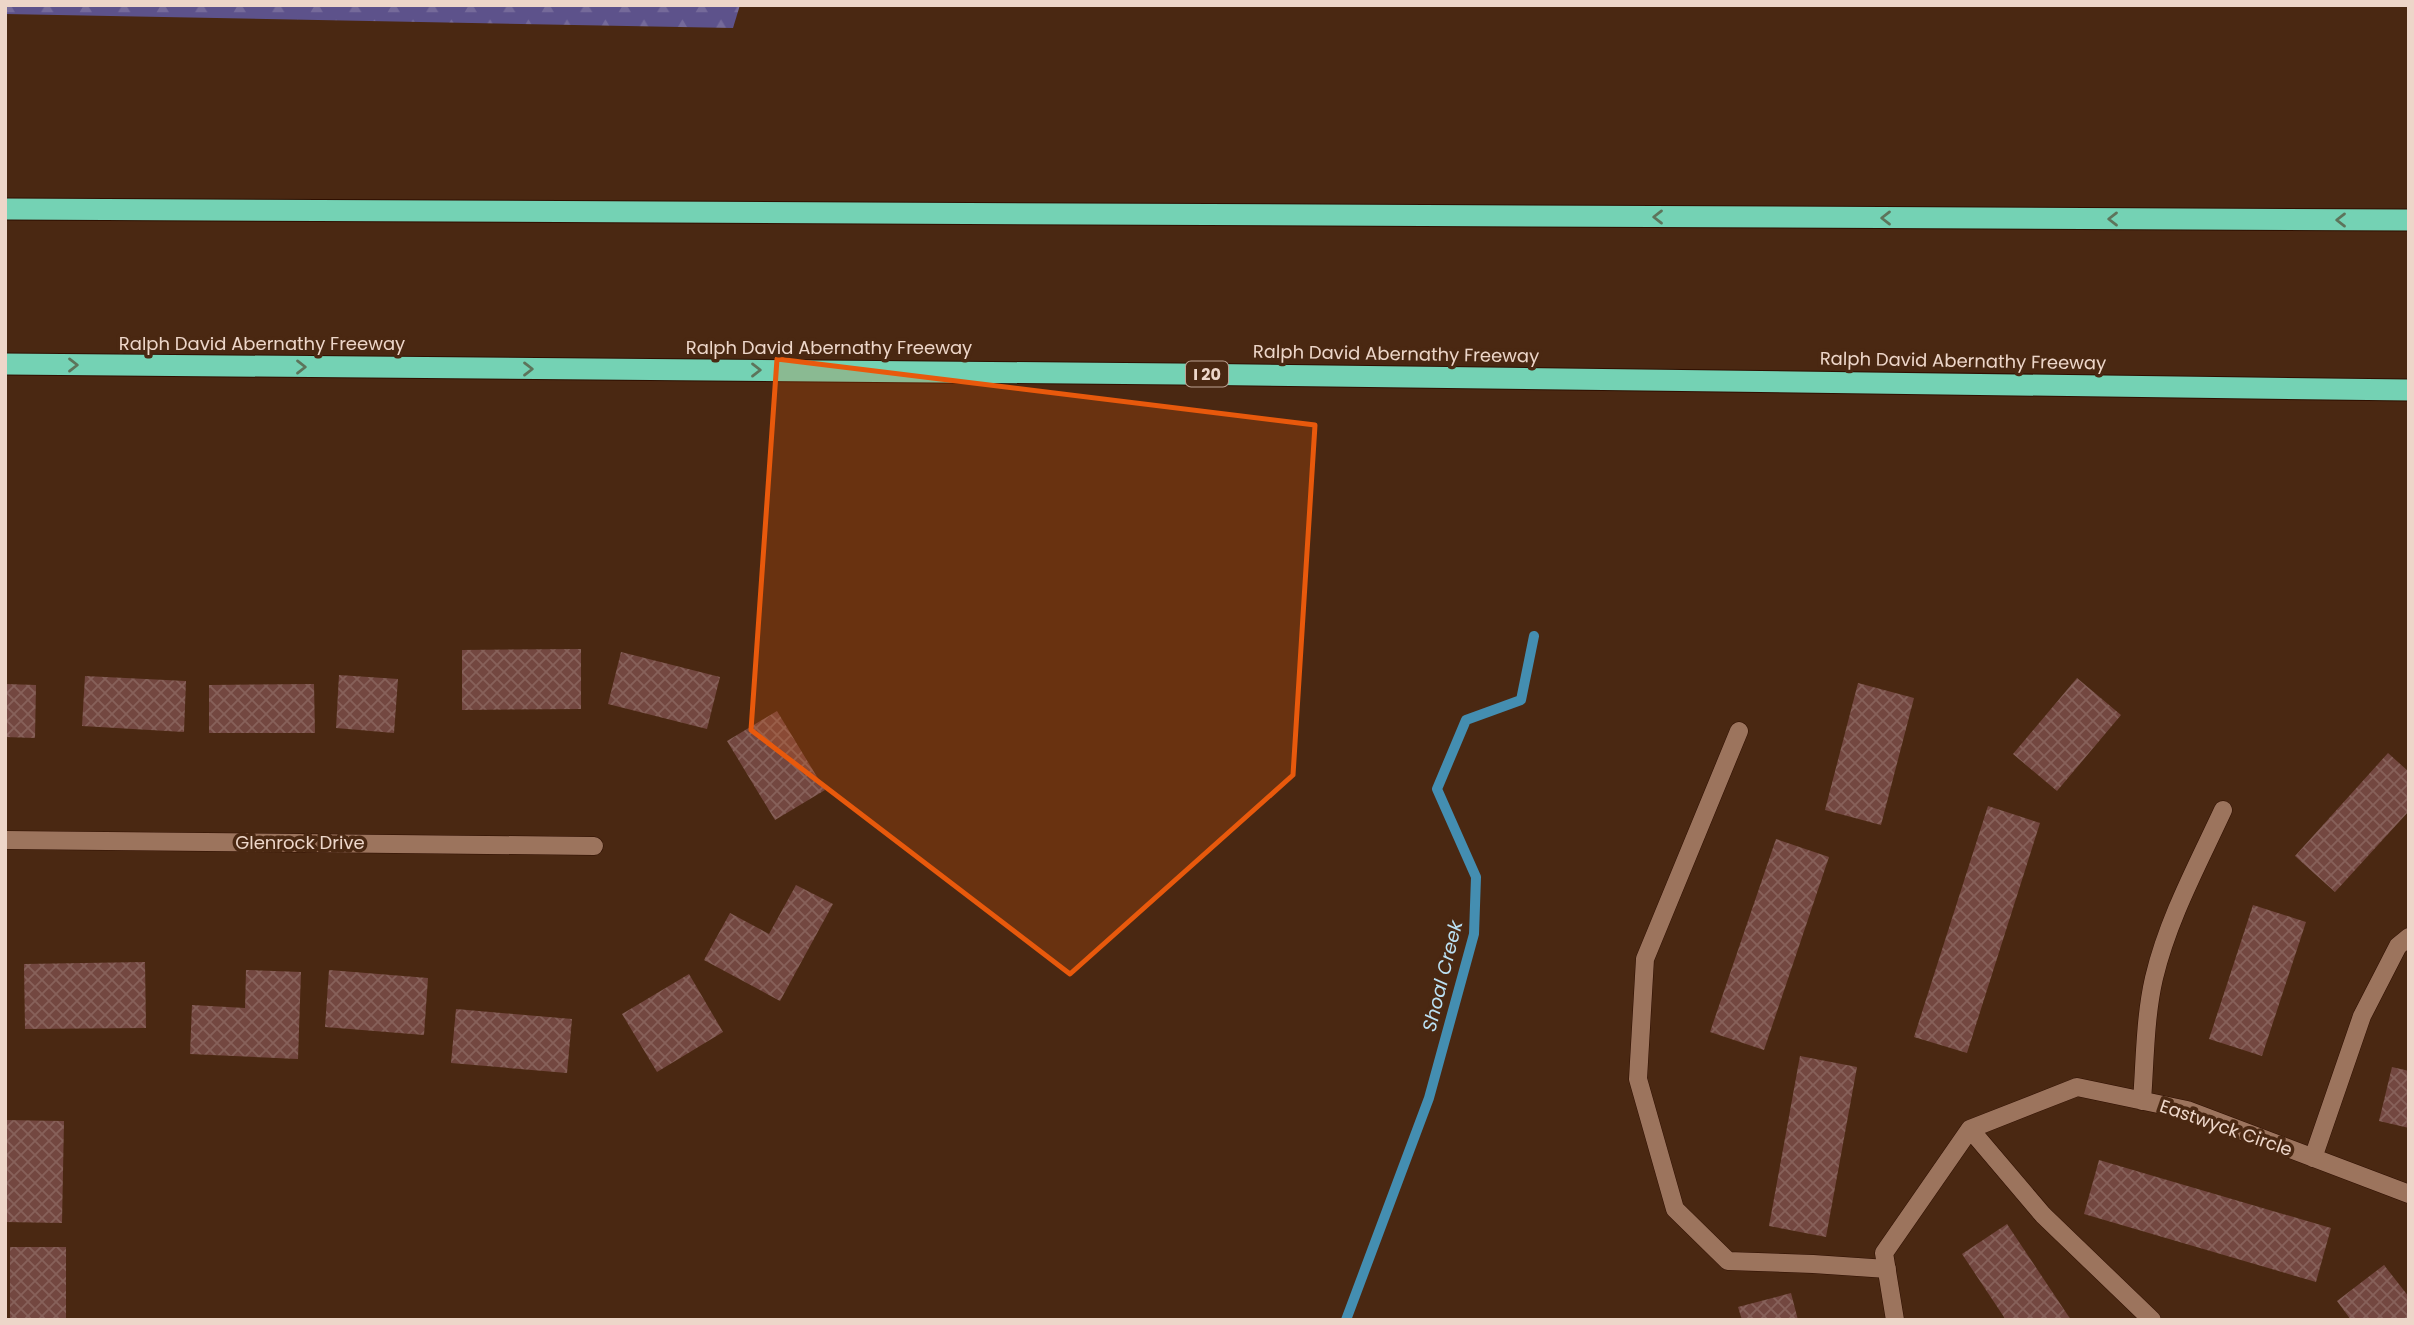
<svg xmlns="http://www.w3.org/2000/svg" width="2414" height="1325" font-family="Poppins,sans-serif">
  <style>
    .forest { fill: url(#forest-firs) }
    .lines { fill: none; stroke-linecap: round; stroke-linejoin: round }
    .stream { stroke: #448eb1; stroke-width: 10 }
    .building { fill: url(#building-cross-hatch) }
    .minor-casing { stroke: #2f0f00; stroke-width: 19 }
    .highway-casing { stroke: #2f0f00; stroke-width: 23 }
    .minor { stroke: #9c745d; stroke-width: 18 }
    .highway { stroke: #74d2b4; stroke-width: 21 }
    .oneway { stroke: #5d745b }
    .marked { fill: #e8590c; fill-opacity: 0.2; stroke: #e8590c; stroke-width: 5; stroke-linejoin: round }
    .labels { text-anchor: middle; stroke-width: 7; stroke-linejoin: round; paint-order: stroke }
    .shield { fill: #4a2812; stroke: #bca292; stroke-width: 2 }
    .shield-label { font-size: 16px; font-weight: bold; fill: #edd6c9 }
    .street-label { font-size: 18px; fill: #edd6c9; stroke: #4a2812 }
    .water-label { font-size: 19px; font-style: italic; fill: #bbe1f4; stroke: #4a2812 }
  </style>
  <defs>
    <pattern id="forest-firs" width="22" height="20" patternUnits="userSpaceOnUse" patternTransform="scale(1.75)"><rect width="22" height="20" fill="#5d528b"/><path d="M5 1l3.5 6h-7zM16 11l3.5 6h-7z" fill="#756a9a"/></pattern>
    <pattern id="building-cross-hatch" width="8" height="8" patternUnits="userSpaceOnUse" patternTransform="scale(1.75)"><rect width="8" height="8" fill="#734740"/><path d="M0 0l8 8M0 8l8-8" fill="none" stroke="#87615a"/></pattern>
  </defs>
  <rect width="100%" height="100%" fill="#4a2812"/>
  <path class="forest" d="M5,5H740L733,28L5,14Z"/>
  <g class="lines">
    <path class="stream" d="M1346,1320L1429,1098L1474,934L1476,877L1437,789L1466,720L1521,700L1534,636"/>
  </g>
  <path class="building" d="M581,649V709L462,710V650Z
    M621,652L720,677L707,729L608,704Z
    M339,675L398,679L394,733L336,728Z
    M85,676L186,681L184,732L82,726Z
    M2077,678L2121,715L2057,791L2013,754Z
    M1858,683L1914,698L1881,825L1825,810Z
    M5,684L36,685L35,738L5,737Z
    M314,684L315,733H209V685Z
    M777,711L825,790L775,820L727,741Z
    M2388,753L2409,772V811L2335,892L2295,856Z
    M1988,806L2040,823L1967,1053L1914,1037Z
    M1776,839L1829,857L1764,1050L1710,1032Z
    M796,885L833,904L780,1001L704,960L730,913L769,934Z
    M2253,905L2306,922L2262,1056L2209,1039Z
    M145,962L146,1028L25,1029L24,964Z
    M246,970L301,972L298,1059L190,1054L192,1005L245,1008Z
    M329,970L428,978L424,1035L325,1027Z
    M689,974L723,1032L657,1072L622,1014Z
    M456,1009L572,1019L567,1073L451,1063Z
    M1800,1056L1857,1067L1826,1237L1769,1226Z
    M2392,1067L2409,1071V1128L2379,1121Z
    M5,1120L64,1121L62,1223L5,1222Z
    M2099,1160L2331,1228L2316,1282L2084,1214Z
    M2007,1224L2071,1320H2006L1962,1254Z
    M10,1247H66V1320H10Z
    M2384,1265L2409,1297V1320H2351L2337,1301Z
    M1791,1293L1798,1320H1742L1738,1307Z"/>
  <g class="lines">
    <defs>
      <path id="minor" d="M1739,731L1645,959L1638,1079L1675,1209L1728,1261L1813,1264L1887,1269
        M5,840L594,846
        M2142,1101C2145,1060 2145,1017 2154,978C2168,919 2198,864 2223,810
        M1970,1129L2043,1215L2152,1320
        M2313,1158L2362,1016L2398,946L2409,937
        M1895,1320L1884,1253L1970,1129L2077,1087L2187,1110L2409,1194"/>
      <path id="highway" d="M5,209L2409,220
        M5,364L1178,374L2409,390"/>
    </defs>
    <use href="#minor" class="minor-casing"/>
    <use href="#highway" class="highway-casing"/>
    <use href="#minor" class="minor"/>
    <use href="#highway" class="highway"/>
  </g>
  <defs><path id="oneway-chevron" d="M-2-3.5L2.5 0L-2 3.5" fill="none" stroke-width="1.6" stroke-linecap="round" stroke-linejoin="round" transform="scale(1.75)"/></defs>
  <g class="oneway">
    <use href="#oneway-chevron" transform="translate(1658 217) rotate(-180)"/>
    <use href="#oneway-chevron" transform="translate(1886 218) rotate(-180)"/>
    <use href="#oneway-chevron" transform="translate(2113 219) rotate(-180)"/>
    <use href="#oneway-chevron" transform="translate(2341 220) rotate(-180)"/>
    <use href="#oneway-chevron" transform="translate(73 365)"/>
    <use href="#oneway-chevron" transform="translate(301 367)"/>
    <use href="#oneway-chevron" transform="translate(528 369)"/>
    <use href="#oneway-chevron" transform="translate(756 370)"/>
  </g>
  <path class="marked" d="M777,359L1315,425L1293,775L1070,974L751,730Z"/>
  <g class="labels">
    <rect class="shield" x="1186" y="361.5" width="42" height="25" rx="5"/>
    <g class="shield-label">
      <text x="1207" y="380">I 20</text>
    </g>
    <g class="street-label">
      <text x="262" y="350">Ralph David Abernathy Freeway</text>
      <text x="829" y="354">Ralph David Abernathy Freeway</text>
      <text transform="translate(1396 354) rotate(1)" y="6">Ralph David Abernathy Freeway</text>
      <text transform="translate(1963 361) rotate(1)" y="6">Ralph David Abernathy Freeway</text>
      <text x="300" y="849">Glenrock Drive</text>
      <text transform="translate(2226 1128) rotate(19)" y="6">Eastwyck Circle</text>
    </g>
    <g class="water-label">
      <text transform="translate(1442 976) rotate(-76)" y="7">Shoal Creek</text>
    </g>
  </g>
  <rect width="2414" height="1325" fill="none" stroke="#edd6c9" stroke-width="14"/>
</svg>
